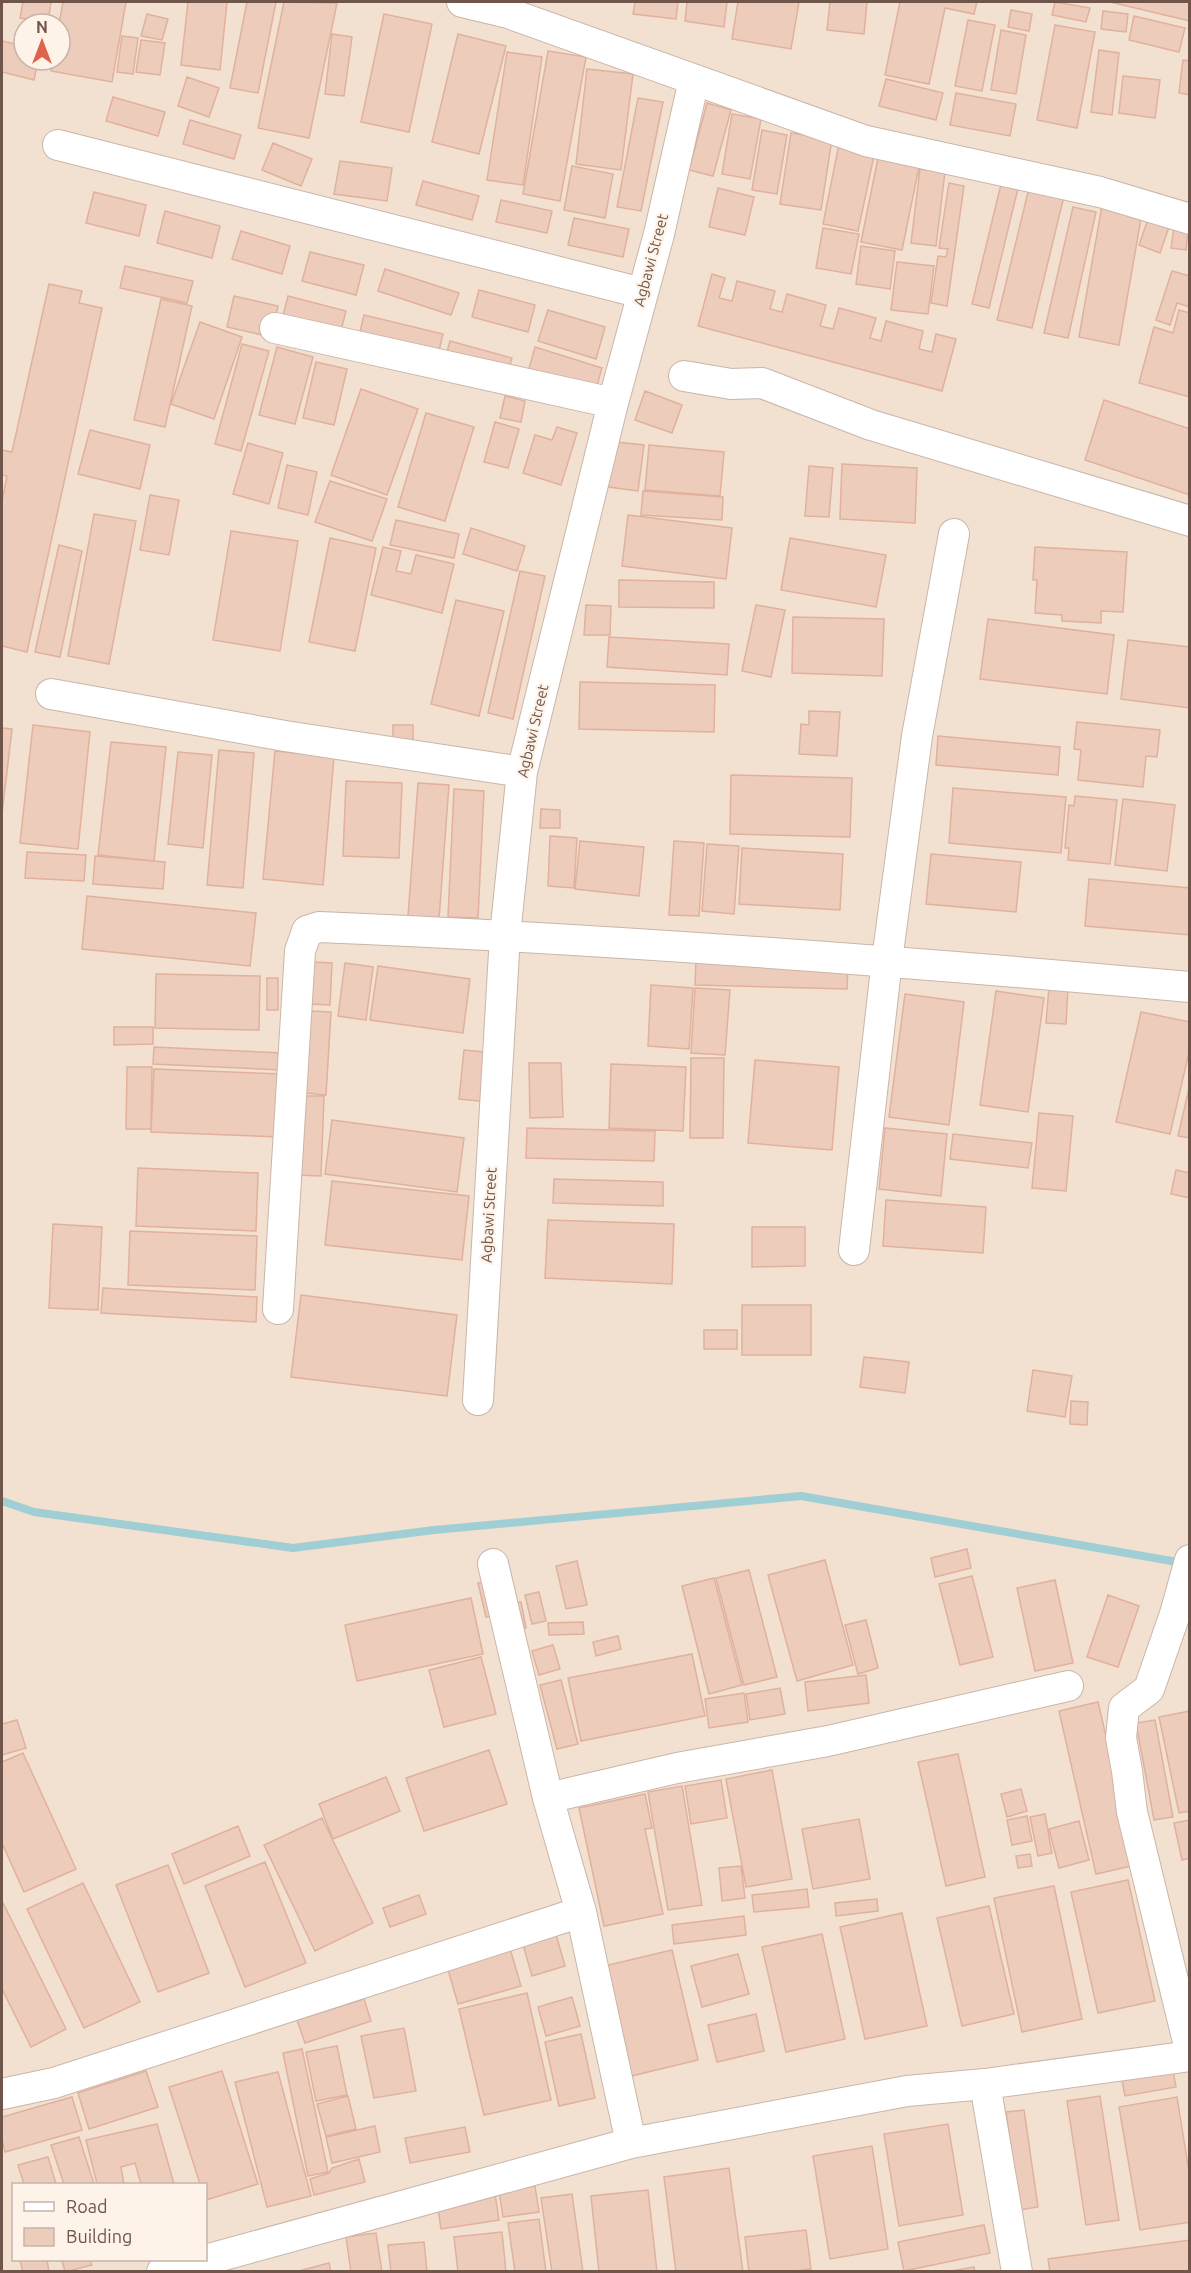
<svg xmlns="http://www.w3.org/2000/svg" width="1191" height="2273" font-family="Ubuntu,sans-serif">
  <style>
    .residential { fill: #f2e0d1; fill-rule: evenodd }
    .lines { fill: none; stroke-linecap: round; stroke-linejoin: round }
    .stream { stroke: #9fcfd4; stroke-width: 8 }
    .building { fill: #ecb; stroke: #e0b19d; stroke-width: 1.5 }
    .minor-casing { stroke: #cab6a9; stroke-width: 32 }
    .minor { stroke: #fff; stroke-width: 30 }
    .labels { text-anchor: middle; stroke-width: 4.5; stroke-linejoin: round; paint-order: stroke }
    .street-label { font-size: 15px; fill: #70554a; stroke: #fef3e8 }
  </style>
  <rect width="100%" height="100%" fill="#fbefe2"/>
  <path class="residential" d="M2,2H1189V2271H2ZM24,24H60V60H24ZM14,2184H206V2260H14Z"/>
  <g class="lines">
    <path class="stream" d="M2,1501L34,1512L293,1548L434,1530L801,1496L1183,1563"/>
  </g>
  <path class="building" d="M23,2H51L48,22L20,18Z
    M63,2H126L112,82L51,71L53,60H60L59,24Z
    M188,2H227L220,70L181,65Z
    M247,2H276L258,93L230,88Z
    M284,2L337,3L309,138L258,128Z
    M635,2H678L676,19L633,14Z
    M687,2H727L724,27L685,21Z
    M738,2H799L791,49L732,39Z
    M830,2H867L864,34L827,30Z
    M900,2H977L974,14L945,8L929,84L885,75Z
    M1055,2L1090,8L1086,22L1052,15Z
    M1110,2H1190V21Z
    M1011,10L1032,14L1029,31L1008,27Z
    M1103,11L1128,14L1126,32L1101,29Z
    M147,14L168,19L162,40L141,36Z
    M384,14L432,24L409,132L361,122Z
    M1134,16L1185,28L1179,52L1129,40Z
    M968,20L995,25L982,91L955,86Z
    M1055,25L1095,32L1077,128L1037,120Z
    M1001,30L1026,35L1016,94L991,90Z
    M332,34L352,37L344,96L325,94Z
    M458,34L506,46L479,154L432,142Z
    M122,36L138,38L133,74L117,72Z
    M141,40L165,43L160,75L136,72Z
    M2,41L24,46V60H38L34,80L2,72Z
    M1099,50L1119,53L1112,115L1091,112Z
    M548,51L586,57L560,201L523,194Z
    M507,52L542,57L523,185L487,180Z
    M1183,60L1190,61V95L1179,93Z
    M587,69L633,74L621,170L576,164Z
    M1123,76L1160,80L1155,118L1119,113Z
    M187,77L219,88L209,117L178,106Z
    M886,79L943,93L936,120L879,106Z
    M956,93L1016,104L1010,136L950,125Z
    M113,97L165,112L158,136L106,121Z
    M638,98L663,102L641,211L617,207Z
    M707,103L731,110L713,176L689,170Z
    M732,114L761,119L750,179L722,174Z
    M190,120L241,135L234,159L183,144Z
    M762,130L787,135L777,194L752,190Z
    M791,133L832,139L821,210L780,204Z
    M273,143L312,159L301,186L262,170Z
    M839,144L875,151L858,231L823,224Z
    M878,158L919,167L902,250L861,242Z
    M340,161L392,168L387,201L334,194Z
    M572,166L613,174L605,218L564,210Z
    M920,169L945,172L936,246L911,243Z
    M1003,176L1020,180L989,308L972,304Z
    M423,181L479,196L472,220L416,205Z
    M949,183L964,186L947,306L931,303L938,256L946,257L948,249L939,248Z
    M718,188L754,197L745,235L709,227Z
    M1029,188L1064,196L1032,328L997,320Z
    M94,192L146,205L139,236L86,223Z
    M501,200L552,211L547,233L496,222Z
    M1103,200L1143,207L1119,345L1079,337Z
    M1073,207L1096,212L1068,338L1044,333Z
    M165,211L220,226L212,258L157,243Z
    M574,218L629,229L623,257L568,245Z
    M1148,219L1169,227L1160,253L1139,245Z
    M823,228L859,234L851,274L816,268Z
    M1174,228L1188,231L1186,250L1171,248Z
    M241,231L290,246L282,274L232,259Z
    M861,246L895,251L890,289L856,284Z
    M310,252L364,265L356,295L302,281Z
    M897,262L934,266L928,314L891,310Z
    M125,266L193,281L187,303L120,288Z
    M385,269L459,293L451,315L378,291Z
    M1172,271L1190,276V307L1177,303L1170,325L1156,320Z
    M712,274L725,278L719,298L732,301L737,281L775,291L770,309L782,312L787,294L826,305L820,326L833,329L839,308L876,318L870,338L881,341L886,321L923,331L919,349L932,352L936,334L956,339L942,391L698,326Z
    M49,284L82,291L79,303L102,308L27,652L2,646V501L7,476L2,475V450L12,452Z
    M479,290L535,305L528,332L472,317Z
    M234,296L278,306L271,337L227,327Z
    M288,296L346,311L339,338L281,324Z
    M161,299L192,306L165,427L134,420Z
    M548,310L605,327L596,359L538,341Z
    M1179,310L1190,313V397L1139,383L1154,327L1173,333Z
    M364,315L443,334L437,359L358,341Z
    M200,322L242,337L214,419L171,404Z
    M450,341L512,358L506,379L444,363Z
    M242,344L269,351L241,451L215,444Z
    M277,347L313,357L295,424L259,415Z
    M535,347L602,368L595,392L528,372Z
    M316,362L347,369L334,425L303,418Z
    M361,389L418,409L387,495L331,475Z
    M645,391L682,405L672,433L635,420Z
    M505,396L525,401L521,422L500,418Z
    M1104,400L1190,429V495L1085,460Z
    M426,413L474,427L445,521L398,507Z
    M495,422L519,429L508,468L484,462Z
    M557,427L577,433L561,485L523,473L535,435L552,440Z
    M90,430L150,445L140,489L78,474Z
    M607,441L644,445L638,491L601,486Z
    M248,443L283,453L269,504L233,494Z
    M649,445L724,452L720,496L645,490Z
    M842,464L917,468L915,523L840,519Z
    M287,465L317,472L308,515L278,508Z
    M809,466L833,468L829,517L805,516Z
    M330,481L387,499L372,541L315,522Z
    M643,491L723,497L722,520L641,515Z
    M150,495L179,500L169,555L140,550Z
    M94,514L136,521L109,664L68,656Z
    M628,515L732,528L726,579L622,566Z
    M396,520L459,534L454,558L390,545Z
    M471,528L525,546L517,571L463,554Z
    M231,531L298,541L280,651L213,640Z
    M330,538L376,548L355,651L309,642Z
    M790,538L886,555L876,607L781,590Z
    M59,545L82,551L60,657L35,652Z
    M383,547L401,551L396,571L411,574L416,555L454,564L442,613L371,595Z
    M1035,547L1127,552L1123,612L1101,611V623L1062,621V615L1035,613L1037,580H1033Z
    M520,571L545,576L513,719L488,713Z
    M619,580L714,582V608L619,607Z
    M456,600L504,611L479,716L431,704Z
    M586,605L611,606L610,635H584Z
    M756,605L785,610L771,677L742,671Z
    M793,617L884,619L882,676L792,673Z
    M988,619L1114,635L1107,694L980,679Z
    M609,637L729,644L727,675L607,667Z
    M1128,640L1190,647V708L1121,699Z
    M580,682L715,685L714,732L579,729Z
    M809,711L840,712L837,756L799,754L801,724L809,725Z
    M1077,722L1160,730L1157,757L1146,756L1143,787L1078,780L1081,750L1074,749Z
    M33,725L90,732L78,849L20,843Z
    M393,725H413V750L393,749Z
    M2,728L12,729L2,814Z
    M938,736L1060,747L1058,775L936,765Z
    M111,742L166,747L154,861L98,855Z
    M219,750L254,753L243,888L207,885Z
    M275,751L334,757L323,885L263,879Z
    M178,752L212,755L203,848L168,844Z
    M731,775L852,778L850,837L730,834Z
    M346,781L402,783L399,858L343,856Z
    M418,783L449,785L439,919L408,916Z
    M953,788L1066,797L1061,853L949,843Z
    M454,789L484,791L478,918L448,917Z
    M1075,796L1117,800L1110,864L1068,860L1069,848H1065L1069,805L1074,806Z
    M1123,799L1175,805L1167,871L1115,865Z
    M541,809L560,810V828H540Z
    M550,836L577,838L574,888L548,886Z
    M580,841L644,847L639,896L575,889Z
    M674,841L704,843L699,916L669,915Z
    M707,844L739,846L734,914L702,911Z
    M742,848L843,854L840,910L739,904Z
    M27,852L86,855L84,881L25,878Z
    M931,854L1021,862L1016,912L926,904Z
    M95,856L165,862L163,889L93,884Z
    M1089,879L1190,888V935L1085,926Z
    M87,896L256,913L250,966L82,949Z
    M696,961L848,966L847,989L695,985Z
    M313,962L332,963L330,1005L310,1004Z
    M345,963L373,967L366,1020L338,1016Z
    M378,966L470,979L463,1033L370,1020Z
    M156,974L260,976L259,1030L155,1028Z
    M267,978H278V1010H267Z
    M651,985L693,988L689,1049L648,1046Z
    M1049,987L1068,988L1066,1024L1046,1023Z
    M695,988L730,990L725,1055L691,1053Z
    M996,991L1044,998L1028,1112L980,1105Z
    M905,994L964,1002L949,1125L889,1117Z
    M311,1011L331,1012L326,1095L306,1093Z
    M1141,1012L1190,1022V1048L1170,1134L1116,1122Z
    M114,1027H153V1044L114,1045Z
    M154,1047L282,1053V1070L153,1064Z
    M464,1050L495,1053L489,1102L459,1099Z
    M691,1058H724L723,1138H690Z
    M755,1060L839,1067L832,1150L748,1143Z
    M529,1063H561L563,1117L530,1118Z
    M611,1064L686,1067L683,1131L609,1128Z
    M127,1067H152L151,1129H126Z
    M154,1069L282,1074L279,1137L151,1132Z
    M1190,1084V1138L1178,1136Z
    M301,1096H324L321,1176L297,1175Z
    M1039,1113L1073,1116L1066,1191L1032,1188Z
    M332,1120L464,1138L457,1192L325,1174Z
    M527,1128L655,1131L654,1161L526,1158Z
    M885,1128L947,1134L941,1196L879,1189Z
    M953,1134L1032,1143L1028,1168L950,1159Z
    M138,1168L258,1173L256,1231L136,1226Z
    M1176,1170L1190,1173V1198L1171,1194Z
    M554,1179L663,1182V1206L553,1203Z
    M332,1181L469,1196L462,1260L325,1245Z
    M886,1200L986,1207L983,1253L883,1246Z
    M548,1220L674,1224L672,1284L545,1278Z
    M53,1224L102,1227L98,1310L49,1308Z
    M752,1227H805V1266L752,1267Z
    M130,1231L257,1236L255,1290L128,1285Z
    M103,1288L257,1297L256,1322L101,1313Z
    M301,1295L457,1315L447,1396L291,1377Z
    M742,1305H811V1355H742Z
    M704,1330H737V1349H704Z
    M864,1357L909,1362L905,1393L860,1387Z
    M1033,1370L1072,1376L1065,1417L1027,1411Z
    M1071,1401L1088,1402L1087,1425L1070,1424Z
    M967,1549L971,1568L935,1577L931,1558Z
    M825,1560L853,1665L797,1681L768,1575Z
    M577,1561L587,1605L566,1609L556,1566Z
    M749,1570L777,1677L744,1685L716,1578Z
    M972,1576L993,1657L960,1665L939,1584Z
    M714,1578L742,1685L709,1694L682,1586Z
    M492,1580L499,1614L486,1617L478,1583Z
    M1055,1580L1073,1663L1035,1671L1017,1588Z
    M539,1592L546,1621L532,1624L525,1595Z
    M1108,1595L1139,1606L1118,1667L1087,1657Z
    M471,1598L483,1654L357,1681L345,1625Z
    M521,1602L526,1628L514,1630L509,1604Z
    M866,1620L878,1668L858,1674L845,1625Z
    M583,1622L584,1634L549,1635L548,1623Z
    M618,1636L621,1649L596,1656L593,1642Z
    M553,1645L560,1669L539,1675L532,1651Z
    M692,1654L705,1716L581,1741L568,1678Z
    M481,1657L496,1714L444,1727L429,1670Z
    M866,1675L869,1703L808,1711L805,1682Z
    M561,1680L578,1744L557,1749L540,1685Z
    M780,1688L785,1714L750,1720L746,1694Z
    M744,1693L748,1722L709,1728L705,1699Z
    M1098,1702L1136,1865L1096,1874L1059,1711Z
    M1190,1711V1811L1179,1813L1159,1717Z
    M17,1720L26,1748L2,1755V1724Z
    M1155,1720L1173,1817L1154,1820L1136,1723Z
    M489,1750L507,1804L424,1831L406,1778Z
    M23,1753L76,1869L24,1892L2,1843V1762Z
    M958,1754L985,1877L946,1886L918,1762Z
    M772,1770L792,1879L746,1887L726,1779Z
    M386,1777L400,1811L333,1839L319,1804Z
    M721,1780L727,1818L691,1824L685,1786Z
    M682,1786L702,1905L668,1910L648,1792Z
    M1021,1789L1027,1811L1007,1817L1001,1794Z
    M645,1794L652,1828L645,1829L663,1914L604,1926L579,1808Z
    M1045,1814L1052,1853L1038,1856L1030,1817Z
    M1027,1816L1032,1841L1012,1845L1007,1820Z
    M322,1818L373,1923L315,1951L264,1845Z
    M859,1819L870,1879L813,1889L802,1829Z
    M1190,1820V1858L1182,1860L1174,1823Z
    M1079,1821L1089,1860L1059,1868L1049,1829Z
    M238,1826L250,1856L184,1884L172,1854Z
    M1030,1854L1032,1866L1018,1868L1016,1856Z
    M265,1862L306,1963L245,1987L205,1886Z
    M168,1865L209,1973L158,1992L116,1885Z
    M741,1866L745,1898L722,1901L719,1868Z
    M1128,1880L1155,2001L1098,2013L1071,1892Z
    M83,1883L140,2002L84,2028L27,1909Z
    M1054,1886L1082,2019L1022,2032L994,1898Z
    M807,1889L809,1907L754,1912L752,1895Z
    M419,1895L426,1914L390,1927L383,1908Z
    M877,1899L878,1911L836,1916L835,1903Z
    M2,1901L66,2029L31,2047L2,1989Z
    M989,1906L1014,2014L962,2026L937,1918Z
    M902,1913L927,2026L865,2039L840,1927Z
    M744,1916L746,1935L674,1944L672,1925Z
    M555,1931L565,1966L532,1976L522,1941Z
    M822,1934L845,2039L786,2052L762,1947Z
    M509,1945L521,1986L458,2004L446,1963Z
    M672,1950L698,2060L623,2078L596,1968Z
    M738,1954L749,1994L702,2007L691,1966Z
    M527,1993L551,2100L484,2115L459,2009Z
    M572,1997L580,2026L546,2036L538,2007Z
    M364,1999L371,2021L305,2043L297,2020Z
    M756,2014L764,2051L717,2062L708,2025Z
    M404,2028L416,2091L374,2098L361,2036Z
    M581,2034L595,2098L559,2106L545,2042Z
    M337,2046L347,2095L316,2101L306,2052Z
    M302,2049L328,2172L308,2176L283,2053Z
    M1172,2065L1176,2087L1125,2096L1121,2075Z
    M146,2071L158,2107L89,2129L78,2093Z
    M222,2071L258,2184L206,2200V2184H200L169,2087Z
    M278,2072L311,2196L267,2207L235,2082Z
    M348,2096L356,2129L326,2136L317,2104Z
    M1100,2096L1119,2220L1086,2225L1067,2101Z
    M72,2097L82,2130L5,2152L2,2140V2117Z
    M1177,2097L1190,2178V2222L1140,2230L1119,2107Z
    M1024,2110L1038,2207L1020,2210L1006,2112Z
    M157,2124L174,2184H141L135,2163L121,2167L124,2184H97L86,2140Z
    M948,2124L963,2215L899,2226L884,2134Z
    M375,2126L380,2152L332,2163L326,2137Z
    M465,2127L470,2152L410,2163L405,2138Z
    M79,2137L94,2184H64L51,2145Z
    M872,2146L888,2249L830,2259L813,2156Z
    M48,2157L56,2184H24L18,2165Z
    M359,2159L365,2182L314,2195L310,2179L329,2173L332,2168Z
    M729,2168L743,2272H676L664,2177Z
    M535,2186L539,2212L503,2217L499,2191Z
    M648,2190L657,2272H599L591,2196Z
    M495,2194L499,2220L441,2229L437,2202Z
    M572,2194L583,2272H552L541,2198Z
    M539,2219L546,2272H515L508,2223Z
    M984,2225L990,2253L904,2271L898,2242Z
    M806,2230L811,2269L788,2272H749L745,2237Z
    M502,2232L506,2272H458L454,2237Z
    M376,2233L382,2272H351L346,2237Z
    M1190,2240V2272H1050L1048,2259Z
    M424,2242L427,2272H391L388,2245Z
    M20,2260H47L49,2272H23Z
    M62,2260H90L92,2265L65,2272Z
    M329,2263L331,2272H295Z
    M974,2267L975,2272H945Z"/>
  <g class="lines">
    <defs>
      <path id="minor" d="M462,2L508,13L866,141L1100,192L1190,219
        M58,145L642,293
        M275,328L613,403
        M684,376L731,384L762,383L871,425L1190,521
        M51,694L285,736L522,772
        M854,1250L887,960L917,736L954,534
        M278,1309L300,951L307,931L319,927C610,939 900,961 1190,987
        M478,1400L505,935L522,772L613,403L659,234L694,80
        M1190,1560L1175,1614L1149,1689L1124,1708L1121,1738L1127,1771L1132,1812L1190,2050
        M493,1564L548,1798L581,1912L631,2143
        M548,1798L677,1768L828,1741L1068,1686
        M985,2084L1017,2272
        M2,2094L54,2083L581,1912
        M162,2272L631,2143L907,2091L985,2084L1190,2056"/>
    </defs>
    <use href="#minor" class="minor-casing"/>
    <use href="#minor" class="minor"/>
  </g>
  <g class="labels">
    <g class="street-label">
      <text transform="translate(651 260) rotate(-75)" y="5">Agbawi Street</text>
      <text transform="translate(533 731) rotate(-77)" y="5">Agbawi Street</text>
      <text transform="translate(489 1215) rotate(-87)" y="5">Agbawi Street</text>
    </g>
  </g>
  <rect width="1191" height="2273" fill="none" stroke="#70554a" stroke-width="6"/>
  <rect x="12" y="2183" width="195" height="78" fill="#fef3e8" stroke="#c5b4a9" stroke-width="1.5"/>
  <rect x="24" y="2202" width="30" height="9" fill="#ffffff" stroke="#c5b4a9" stroke-width="1.5"/>
  <text x="66" y="2213" font-size="18" fill="#70554a">Road</text>
  <rect x="24" y="2228" width="30" height="18" fill="#eeccbb" stroke="#c5b4a9" stroke-width="1.5"/>
  <text x="66" y="2243" font-size="18" fill="#70554a">Building</text>
  <g transform="translate(42 42)"><circle r="28" fill="#fef3e8" stroke="#c5b4a9" stroke-width="1.5"/>
  <path d="M0-4.5L10 22L0 15L-10 22Z" fill="#de634d"/>
  <text y="-9" font-size="16" font-weight="bold" text-anchor="middle" fill="#70554a">N</text>
  </g>
</svg>
